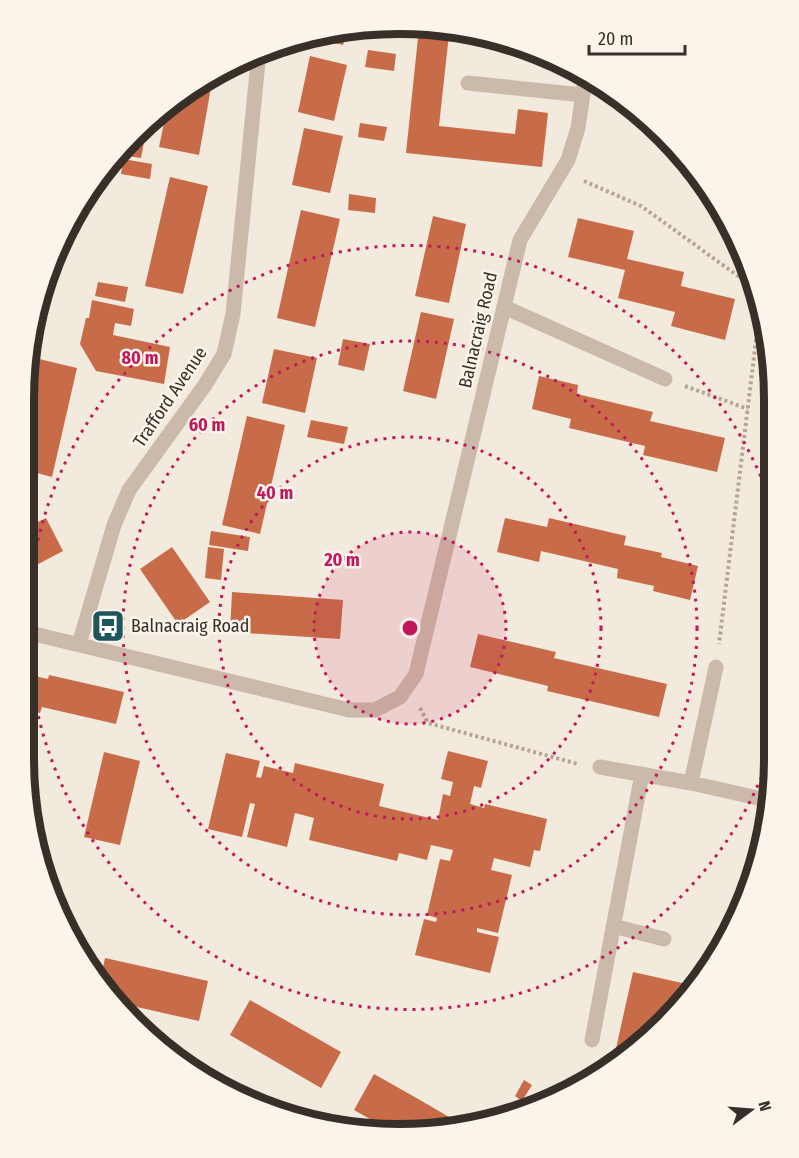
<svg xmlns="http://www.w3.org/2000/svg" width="799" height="1158" font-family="'Fira Sans Condensed',sans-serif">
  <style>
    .building { fill: #c76b48 }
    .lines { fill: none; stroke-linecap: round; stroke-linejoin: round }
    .path { stroke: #b7a494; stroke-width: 4; stroke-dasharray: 3 3; stroke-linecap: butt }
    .service { stroke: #cbbaa9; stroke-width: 15 }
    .minor { stroke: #cbbaa9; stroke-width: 15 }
    .ring { fill: none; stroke: #c2185b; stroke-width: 3; stroke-dasharray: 3 6 }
    .labels { text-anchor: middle; stroke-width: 5; stroke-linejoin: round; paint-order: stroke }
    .street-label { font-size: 18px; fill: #392f29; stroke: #faf4eb }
    .poi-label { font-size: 18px; fill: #392f29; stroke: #faf4eb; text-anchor: start }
    .rim { fill: none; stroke: #392f29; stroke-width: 8 }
    .centre { fill: #c2185b; stroke: #faf4eb; stroke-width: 3 }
    .ring-label { font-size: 18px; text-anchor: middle; font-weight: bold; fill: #c2185b; stroke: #faf4eb; stroke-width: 5; stroke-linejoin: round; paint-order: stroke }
  </style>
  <rect width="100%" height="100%" fill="#f3eade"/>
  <path class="building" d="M419,28L449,34L439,126L515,134L518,109L548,113L542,167L406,153Z
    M346,35L343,45L319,40Z
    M368,50L396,54L394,71L365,67Z
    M310,56L347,65L334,121L298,112Z
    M212,82L199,155L159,147L166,113Z
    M360,123L387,127L384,141L358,137Z
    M304,128L343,136L330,193L292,185Z
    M130,140L144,142L141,158L119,155Z
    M123,159L152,164L150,179L121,174Z
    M170,177L208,186L183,294L145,286Z
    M349,194L376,198L375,213L348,210Z
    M301,210L340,219L315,327L277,318Z
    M433,216L466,224L449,303L415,296Z
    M578,218L634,231L627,259L684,272L681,286L735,299L725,340L671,326L675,312L618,298L625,270L568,257Z
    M98,282L128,287L125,302L95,296Z
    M92,300L134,309L131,326L115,323L113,335L170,347L164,384L96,371L80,344L86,318H89Z
    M421,312L454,319L436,399L403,391Z
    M32,324L43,327L37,355L31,353Z
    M343,339L370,344L364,371L338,365Z
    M274,349L317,358L305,413L262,403Z
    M39,359L77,368L52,477L29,471L30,398Z
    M539,376L578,385L577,394L653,412L650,421L725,438L717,472L643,455L645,446L569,428L571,419L532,409Z
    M247,416L285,425L260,534L222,525Z
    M311,420L348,427L344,444L307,437Z
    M46,518L63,551L27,570L28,527Z
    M505,518L547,527L549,518L626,536L624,545L662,553L661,557L698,566L690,600L653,591L654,586L617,578L618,569L541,551L539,562L497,552Z
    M211,531L250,537L248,551L209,545Z
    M172,547L210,602L178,624L140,569Z
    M208,547L224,549L221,580L205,578Z
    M232,592L343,600L340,639L230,632Z
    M478,634L556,652L554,658L667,684L659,717L547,691L548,686L470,667Z
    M25,674L48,679L49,675L124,692L116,724L42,707L40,713L25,710Z
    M448,751L488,761L481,788L474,786L470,804L484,808L485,804L547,819L540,851L534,850L530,867L494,858L491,870L512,875L498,933L477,928V932L499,937L490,973L415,955L424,919L436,922L437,918L427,915L440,859L450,861L453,850L431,845L427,860L399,853L397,861L309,840L314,818L295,813L287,847L247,837L255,804L250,803L242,837L208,829L226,753L260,761L256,777L261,778L264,766L293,773L295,763L384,784L379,806L438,820L443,794L450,796L453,782L441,779Z
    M104,752L140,761L120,845L84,837Z
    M105,958L208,981L199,1021L119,1003L100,982Z
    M633,972L691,985L665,1024L613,1062Z
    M250,1000L341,1052L321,1088L230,1035Z
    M374,1074L420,1100L466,1127L389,1130L377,1123L354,1110Z
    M524,1080L532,1085L522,1101L515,1096Z"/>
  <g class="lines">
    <path class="path" d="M584,181L641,206L748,283L758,324L719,644
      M685,386L748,409
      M420,708L428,723L578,764"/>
    <path class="service" d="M504,307L665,379
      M768,795L775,729
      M613,926L664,939
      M592,1040L642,774"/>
    <path class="minor" d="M468,83L583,95
      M26,632L349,710H375L400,697L416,674L520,240L568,160L578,128L585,80
      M79,644L114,525L129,490L205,385L224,354L233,314L259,52
      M600,767L691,783L767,800
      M691,783L716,667"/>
  </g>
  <circle cx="410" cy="628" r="96" fill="#c2185b" fill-opacity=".12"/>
  <g class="ring">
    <circle cx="410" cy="628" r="96"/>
    <circle cx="410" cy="628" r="191"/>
    <circle cx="410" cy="628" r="287"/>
    <path d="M774 743A382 382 0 1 1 770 500"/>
  </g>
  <defs>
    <symbol id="bus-square" viewBox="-11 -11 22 22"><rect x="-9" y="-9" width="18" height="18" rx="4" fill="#1e555b" stroke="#faf4eb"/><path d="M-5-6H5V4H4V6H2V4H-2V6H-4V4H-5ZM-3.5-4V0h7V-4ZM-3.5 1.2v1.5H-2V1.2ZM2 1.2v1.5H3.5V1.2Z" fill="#fff"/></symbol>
  </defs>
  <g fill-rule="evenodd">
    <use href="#bus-square" x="89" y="607" width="38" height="38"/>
  </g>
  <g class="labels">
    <g class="street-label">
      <text transform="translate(478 330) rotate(-77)" y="6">Balnacraig Road</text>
      <text transform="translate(170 397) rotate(-56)" y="6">Trafford Avenue</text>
    </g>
    <g class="poi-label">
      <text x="131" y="632">Balnacraig Road</text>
    </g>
  </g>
  <path d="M0 0H799V1158H0ZM399 34H399A365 365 0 0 1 764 399V759A365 365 0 0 1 399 1124H399A365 365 0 0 1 34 759V399A365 365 0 0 1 399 34Z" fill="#faf4eb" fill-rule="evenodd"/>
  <path class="rim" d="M399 34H399A365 365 0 0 1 764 399V759A365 365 0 0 1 399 1124H399A365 365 0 0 1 34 759V399A365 365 0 0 1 399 34Z"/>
  <circle cx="410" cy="628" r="9" class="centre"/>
  <g class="ring-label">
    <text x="140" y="364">80 m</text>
    <text x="207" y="431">60 m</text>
    <text x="275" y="499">40 m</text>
    <text x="342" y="566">20 m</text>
  </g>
  <g transform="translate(751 1110) rotate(74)" stroke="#faf4eb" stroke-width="4.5" paint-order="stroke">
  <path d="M0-4.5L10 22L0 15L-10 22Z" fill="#392f29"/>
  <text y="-9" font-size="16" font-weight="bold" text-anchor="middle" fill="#392f29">N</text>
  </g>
  <path d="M589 45v9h96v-9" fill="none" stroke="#392f29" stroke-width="3"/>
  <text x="598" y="45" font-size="18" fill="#392f29" stroke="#faf4eb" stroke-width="4.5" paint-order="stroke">20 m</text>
</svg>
